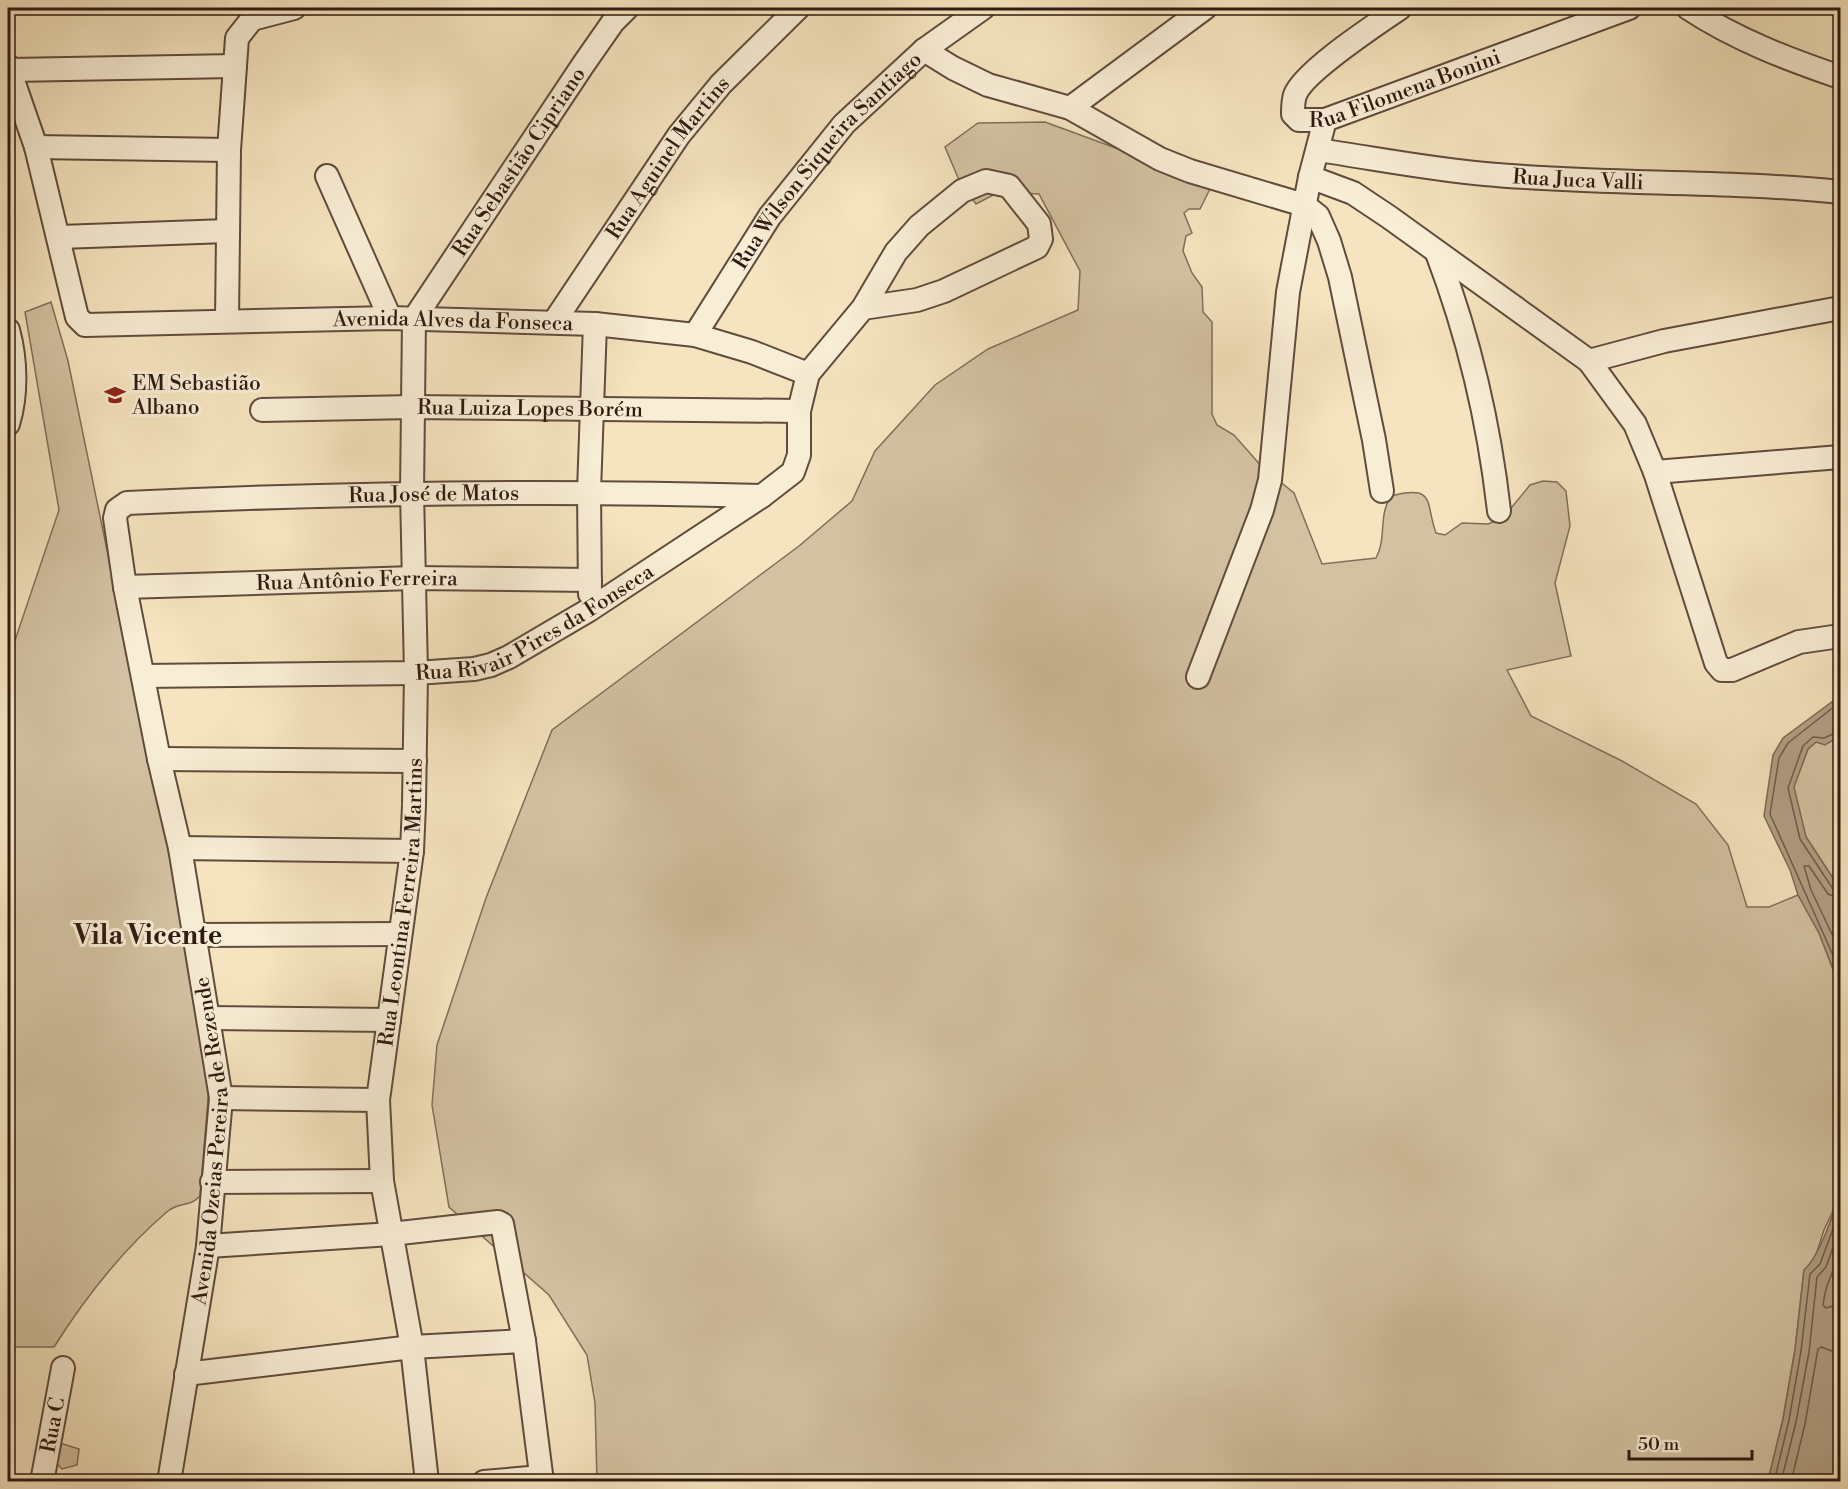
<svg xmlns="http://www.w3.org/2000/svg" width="1848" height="1489" font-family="'Libre Bodoni',serif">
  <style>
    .green { fill: #d3c2a2; stroke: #816e5a; stroke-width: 1.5 }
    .water { fill: #b29f84; stroke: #7e6a56; stroke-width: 1.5 }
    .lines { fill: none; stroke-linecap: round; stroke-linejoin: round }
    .shore { stroke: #705c4b; stroke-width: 1.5 }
    .minor-casing { stroke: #604c3d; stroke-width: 26 }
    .minor { stroke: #f8edd5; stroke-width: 22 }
    .labels { text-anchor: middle; stroke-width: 6; stroke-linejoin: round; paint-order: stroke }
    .street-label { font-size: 21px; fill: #2f1a12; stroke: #f8edd5 }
    .poi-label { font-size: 21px; fill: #2f1a12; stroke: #f8edd5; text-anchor: start }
    .district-label { font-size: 27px; font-weight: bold; fill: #2f1a12; stroke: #f8edd5 }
  </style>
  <rect width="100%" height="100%" fill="#f5e4bf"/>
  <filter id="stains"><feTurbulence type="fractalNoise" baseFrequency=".00333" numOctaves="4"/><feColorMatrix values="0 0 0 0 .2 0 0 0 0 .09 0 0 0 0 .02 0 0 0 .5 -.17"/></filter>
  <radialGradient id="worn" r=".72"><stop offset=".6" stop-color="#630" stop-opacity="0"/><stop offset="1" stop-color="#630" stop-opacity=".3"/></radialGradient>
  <path class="green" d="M1045,122L1151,161L1214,181L1200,209H1189L1184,213L1192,233L1186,236L1183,251L1192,273L1202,287L1203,312L1212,322V414L1217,425L1234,435L1263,468L1294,493L1322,564L1376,558C1387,538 1378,515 1391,496C1437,484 1425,504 1436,533L1445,535L1462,523L1488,524L1503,518L1530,485L1543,481L1557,482L1566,491L1570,526L1555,583L1571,656L1507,670L1531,716L1622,761L1696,804L1728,845L1747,907H1769L1798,895L1819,933L1840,987V1196L1824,1230L1814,1261L1804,1270L1795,1350L1783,1419L1768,1481H597L595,1403L587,1355L549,1295L449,1207L432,1105L437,1045L486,898L552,730L799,546L852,501L875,451L935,385L988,349L1078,310L1080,271L1039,194L999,192L976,204L959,180L945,147L978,123Z
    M51,302L68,361L183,919L210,1075L200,1196C191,1207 179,1202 168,1211C123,1249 85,1298 54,1347H8V661L59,510L25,312Z
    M1840,736V889L1806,837L1793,787L1808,749L1816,742Z
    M63,1444L79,1449L77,1465L62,1469L52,1459L54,1448Z"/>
  <path class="water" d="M1840,696V736L1825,745L1816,742L1808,749L1794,787L1806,837L1840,889V987L1819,933L1798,895L1790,870L1764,816L1773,755L1783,738Z
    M1840,1196V1316L1837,1329L1840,1344V1472L1837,1481H1768L1783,1419L1795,1350L1804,1270C1820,1256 1831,1217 1840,1196Z"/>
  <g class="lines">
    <path class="shore" d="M1840,702L1788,743L1779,758L1770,814L1840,971
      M1840,731L1824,738L1813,737L1803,746L1788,788L1800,839L1833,889L1840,891
      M1840,899L1828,894L1809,866H1804L1811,890L1840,951
      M1840,1253C1833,1275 1826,1280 1823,1305L1826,1308L1840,1304
      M1774,1482L1789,1420L1801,1351L1810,1274L1820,1264L1840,1210
      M1781,1482L1796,1422L1809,1352L1817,1277L1826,1267L1840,1227
      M1791,1482L1805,1424L1818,1349L1821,1347L1840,1354"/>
    <defs>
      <g id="minor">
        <path id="s1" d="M1400,8C1377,24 1304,71 1295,95C1293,101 1293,108 1293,114L1299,120H1325L1629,8"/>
        <path d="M1688,8C1735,39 1787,59 1840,77"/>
        <path d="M924,50L953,68L988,85L1070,108L1160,159L1190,171L1304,205L1318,216L1329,241L1340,277L1374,440L1382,491"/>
        <path id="s2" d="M8,66L36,147L77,317L85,325L390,318L595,324L695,335L752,352L808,374"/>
        <path d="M11,70L235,66"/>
        <path d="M1070,108L1205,8"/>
        <path d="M36,147L229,150"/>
        <path id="s3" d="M1318,150C1373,158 1429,169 1485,174C1603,185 1723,180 1840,192"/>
        <path d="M327,176L390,318"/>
        <path d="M1310,177L1353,193L1389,217L1589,361L1635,424L1655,472L1716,663L1722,670H1732L1799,642L1840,636"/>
        <path d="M60,237L227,231"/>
        <path d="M1437,253C1469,337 1489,422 1499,511"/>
        <path d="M227,321L229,150L237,38L252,19L294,8"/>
        <path id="s4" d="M554,322L679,135L721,84L798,8"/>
        <path d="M8,330C16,359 17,395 8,424"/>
        <path id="s5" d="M695,335L770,216L844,124L924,50L983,8"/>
        <path d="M1589,361L1664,341L1840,308"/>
        <path id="s6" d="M262,410L412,407L799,411"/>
        <path d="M1655,472L1840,457"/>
        <path id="s7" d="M125,587L414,578L590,580"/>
        <path d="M590,594L589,491L595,324"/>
        <path id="s8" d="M143,676L416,673L474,669L491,665L509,657L589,610L762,496L793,472L799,455V411L808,374L863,308L896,252L919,226L962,191L986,181L1009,186L1039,224L1041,239L1037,247L944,291L917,300L863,308"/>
        <path d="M1198,677L1262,510L1270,480L1288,292L1310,177L1325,120"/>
        <path d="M159,759L415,761"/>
        <path d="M180,848L412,851"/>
        <path d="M195,935L400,934"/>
        <path d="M209,1018L389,1020"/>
        <path d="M221,1098L378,1100"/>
        <path d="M212,1182L382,1181"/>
        <path d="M208,1246L391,1234L498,1222L502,1224L524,1341L542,1482"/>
        <path d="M186,1374L412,1347L524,1341"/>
        <path id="s9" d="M42,1482L63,1368"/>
        <path id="s10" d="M169,1482L208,1246L221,1098L180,848L159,759L125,587L115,518L117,510L127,503C339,493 550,490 762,496"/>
        <path id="s11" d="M427,1482L412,1347L382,1181L378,1100L412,851L414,805L416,673L412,492L414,319L583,65L613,22L627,8"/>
        <path d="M484,1482L541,1477"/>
      </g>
    </defs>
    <use href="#minor" class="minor-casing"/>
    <use href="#minor" class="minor"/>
  </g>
  <defs>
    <symbol id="school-bare" viewBox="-9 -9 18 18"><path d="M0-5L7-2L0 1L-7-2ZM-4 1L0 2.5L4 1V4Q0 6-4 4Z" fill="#8f2418" stroke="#f8edd5" stroke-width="2.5" paint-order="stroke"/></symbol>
  </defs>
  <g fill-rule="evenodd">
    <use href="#school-bare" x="100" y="380" width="30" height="30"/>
  </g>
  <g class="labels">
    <g class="street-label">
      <text dy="7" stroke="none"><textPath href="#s1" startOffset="276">Rua Filomena Bonini</textPath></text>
      <text dy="7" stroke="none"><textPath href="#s4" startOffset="200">Rua Aguinel Martins</textPath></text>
      <text dy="7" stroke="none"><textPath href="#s11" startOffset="1358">Rua Sebastião Cipriano</textPath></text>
      <text dy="7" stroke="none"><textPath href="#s5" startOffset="220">Rua Wilson Siqueira Santiago</textPath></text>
      <text dy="7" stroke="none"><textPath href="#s3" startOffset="262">Rua Juca Valli</textPath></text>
      <text dy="7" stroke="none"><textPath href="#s2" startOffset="640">Avenida Alves da Fonseca</textPath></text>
      <text dy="7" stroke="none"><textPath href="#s6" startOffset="268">Rua Luiza Lopes Borém</textPath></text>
      <text dy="7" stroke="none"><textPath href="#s10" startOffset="1305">Rua José de Matos</textPath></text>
      <text dy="7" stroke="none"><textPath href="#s7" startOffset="232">Rua Antônio Ferreira</textPath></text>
      <text dy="7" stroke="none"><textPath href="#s8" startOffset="404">Rua Rivair Pires da Fonseca</textPath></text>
      <text dy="7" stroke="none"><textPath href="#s11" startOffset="585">Rua Leontina Ferreira Martins</textPath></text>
      <text dy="7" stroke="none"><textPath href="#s10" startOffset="345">Avenida Ozeias Pereira de Rezende</textPath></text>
      <text dy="7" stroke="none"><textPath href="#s9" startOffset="58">Rua C</textPath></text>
    </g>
    <g class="poi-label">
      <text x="132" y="390">EM Sebastião<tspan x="132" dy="24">Albano</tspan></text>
    </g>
    <g class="district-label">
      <text x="148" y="944">Vila Vicente</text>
    </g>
  </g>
  <rect width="1848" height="1489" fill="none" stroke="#f5e4bf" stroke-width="30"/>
  <rect x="9" y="9" width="1830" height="1471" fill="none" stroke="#2f1a12" stroke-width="3"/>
  <rect x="15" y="15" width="1818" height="1459" fill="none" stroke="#2f1a12" stroke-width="1.5"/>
  <path d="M1629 1450v9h123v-9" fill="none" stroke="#2f1a12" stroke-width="3"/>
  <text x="1638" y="1450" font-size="18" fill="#2f1a12" stroke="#f8edd5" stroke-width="4.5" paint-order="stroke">50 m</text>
  <rect width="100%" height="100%" filter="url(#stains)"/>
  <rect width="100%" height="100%" fill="url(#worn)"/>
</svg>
